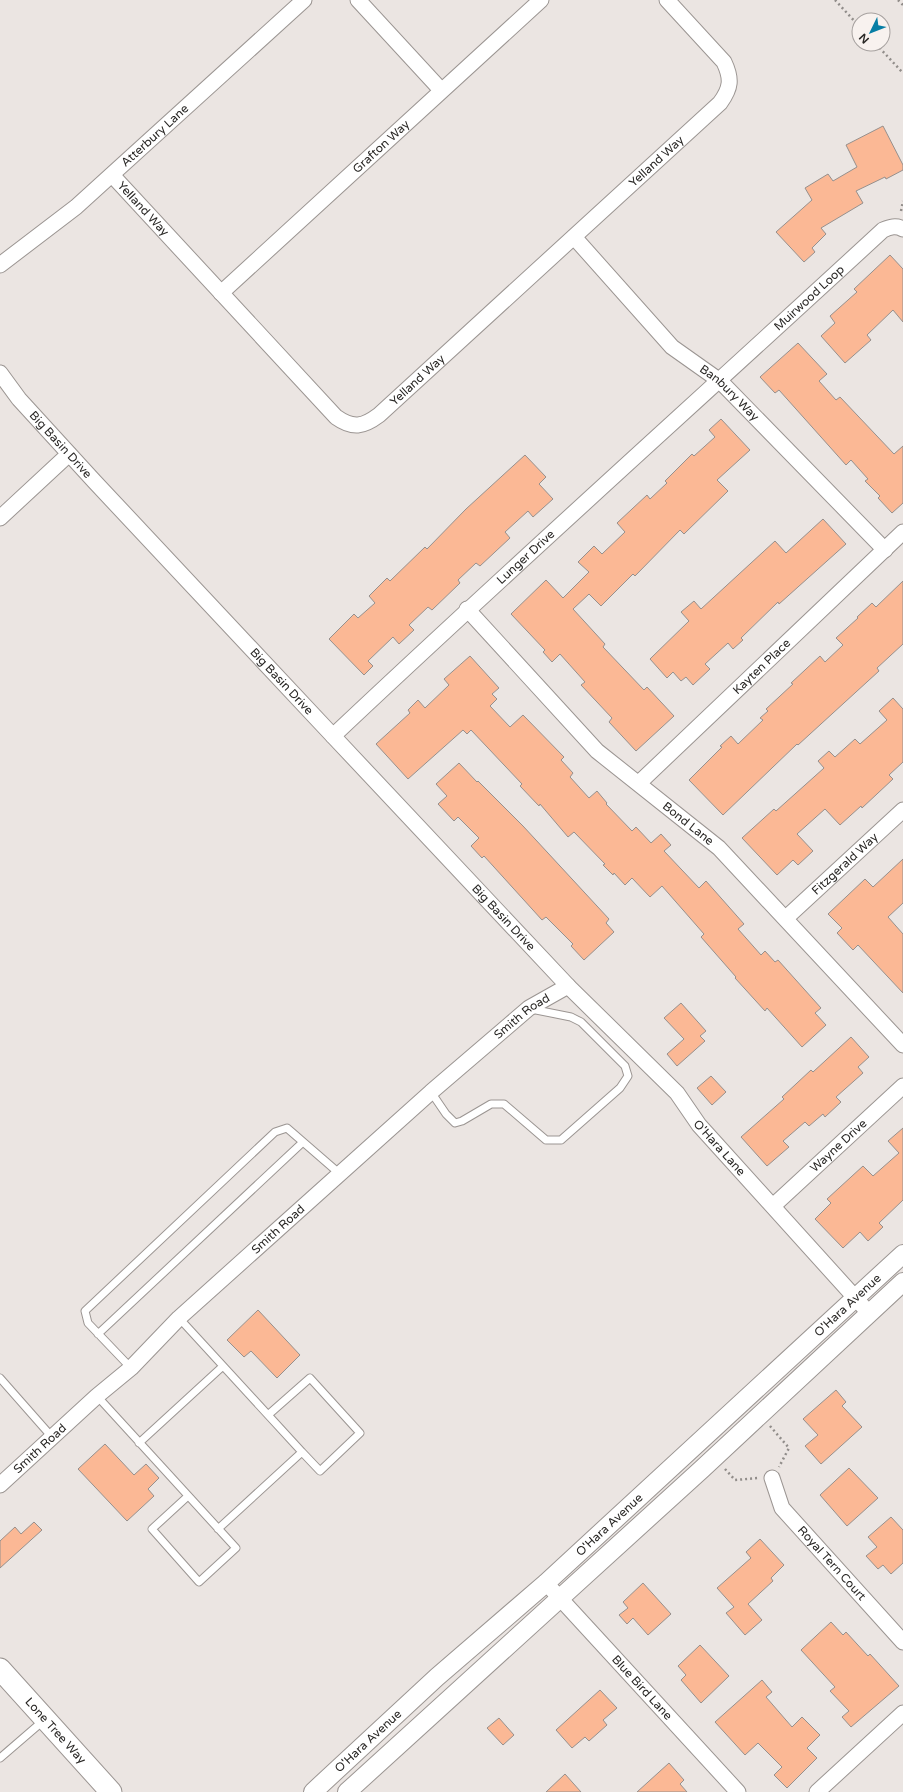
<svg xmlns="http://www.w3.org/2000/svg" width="903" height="1792" font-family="'Varela Round',sans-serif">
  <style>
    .building { fill: #fbb895; stroke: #96908d }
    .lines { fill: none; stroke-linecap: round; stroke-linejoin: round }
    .service-casing { stroke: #9b9592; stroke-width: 9 }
    .minor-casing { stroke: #9b9592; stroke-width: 17 }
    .tertiary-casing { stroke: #9b9592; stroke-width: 20 }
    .secondary-casing { stroke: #9b9592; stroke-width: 23 }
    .path { stroke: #918d8a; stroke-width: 2.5; stroke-dasharray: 2 3; stroke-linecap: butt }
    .service { stroke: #fff; stroke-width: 7 }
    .minor { stroke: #fff; stroke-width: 15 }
    .tertiary { stroke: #fff; stroke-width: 18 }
    .secondary { stroke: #fff; stroke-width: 21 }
    .labels { text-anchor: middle; stroke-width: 4; stroke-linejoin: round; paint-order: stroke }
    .street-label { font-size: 12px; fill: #2a2826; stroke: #f8f2ef }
  </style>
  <rect width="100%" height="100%" fill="#ebe5e2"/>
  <path class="building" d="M883,126L903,165V170L886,179L885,177L856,191L863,203L821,228L826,234L812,248L815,252L804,262L776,232L812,200L805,188L828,174L833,181L857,167L846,145Z
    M890,255L903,269V322L893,310L867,335L871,340L845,363L821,336L835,323L830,316L857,292L854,289Z
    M798,343L827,374L819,381L836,400L840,397L894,454L903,446V503L892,513L878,498L880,496L865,481L868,479L851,460L846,465L779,390L775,393L760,377Z
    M721,419L750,450L717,480L728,491L684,534L680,530L635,576L633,574L601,606L589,594L573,609L605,644L603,647L644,690L647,687L674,716L636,751L609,722L612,718L581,685L585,682L560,654L552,662L543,652L545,650L511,614L546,580L563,598L589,572L578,562L594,546L602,554L625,532L617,523L647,495L650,499L667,483L665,481L692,454L694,456L715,437L709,430Z
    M525,455L546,477L539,484L553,499L533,517L528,511L505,532L510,538L480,566L476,563L458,580L460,583L432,610L428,607L409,625L414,630L399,644L393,637L368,661L373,666L364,675L329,639L354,614L358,618L375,603L369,596L387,578L390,581L425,547L427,549L466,509Z
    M823,519L846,544L779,604L778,602L741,638L743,640L733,649L728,643L705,664L710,669L693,685L686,677L681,681L673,672L667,678L650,659L689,621L681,612L694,601L701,609L775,541L786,553Z
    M903,581V644L877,668L879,671L798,745L797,744L723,815L689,780L722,747L720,746L731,736L738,744L763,720L760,718L768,711L766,709L793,684L791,683L820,656L825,662L843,645L836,638L858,618L857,617L872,603L876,607Z
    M470,656L499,688L492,694L497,699L490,706L510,727L523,715L564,757L561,760L573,773L570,777L589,798L597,791L607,803L606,804L632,831L636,827L651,843L661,834L671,845L664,851L699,888L706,881L744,924L738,929L761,955L765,951L775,962L778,960L821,1008L815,1013L826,1025L802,1047L767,1008L765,1011L735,978L736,977L701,937L704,934L662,886L650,897L632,878L625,885L614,873L613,875L603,865L605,864L574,832L568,837L540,804L539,806L520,786L522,784L471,730L467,734L463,730L408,779L376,744L410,713L408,710L418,700L425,708L449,685L444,679Z
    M893,698L903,709V762L889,775L893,779L862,808L861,806L840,825L825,809L797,834L813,851L798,865L793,860L777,875L742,838L774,809L776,811L824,768L818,761L829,751L835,757L855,739L860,744L887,720L879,711Z
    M459,763L477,782L478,781L523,826L609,919L606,923L614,932L584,960L571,946L573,944L546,917L542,920L484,856L482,858L471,846L479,838L458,817L454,821L438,804L447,796L436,784Z
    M903,859V903L888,917L903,934V993L858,945L853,950L837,933L842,928L828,914L865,879L873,887Z
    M681,1003L706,1031L700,1036L705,1041L677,1066L667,1054L684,1039L664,1018Z
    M851,1037L869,1057L858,1067L863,1073L836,1097L841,1102L825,1117L823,1114L809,1126L805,1122L783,1141L789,1147L767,1166L741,1137L784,1099L782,1097L811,1070L813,1072Z
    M711,1076L726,1092L712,1105L697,1088Z
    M903,1128V1200L879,1223L883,1227L868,1241L860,1232L843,1248L815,1219L831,1203L827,1199L863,1166L873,1176L899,1153L888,1141Z
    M258,1310L300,1355L277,1378L251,1351L244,1357L227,1340Z
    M836,1390L846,1402L842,1406L862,1427L821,1464L805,1446L818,1435L803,1419Z
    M105,1444L134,1475L146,1464L159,1478L148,1489L154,1496L127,1521L78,1469Z
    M849,1468L878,1498L847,1526L820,1495Z
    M891,1517L903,1530V1563L891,1574L883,1565L878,1569L866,1556L877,1547L868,1537Z
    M34,1522L42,1530L0,1568V1541L15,1527L21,1534Z
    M760,1539L784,1565L771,1578L773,1581L748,1604L762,1620L745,1635L726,1613L734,1607L717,1588L751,1558L746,1552Z
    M643,1583L671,1614L648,1635L633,1618L627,1624L619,1615L628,1608L623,1602Z
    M831,1622L843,1635L846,1632L868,1656L870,1654L899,1686L851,1727L842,1717L849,1711L830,1691L835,1687L801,1650Z
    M700,1645L729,1676L701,1703L681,1680L686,1675L678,1666Z
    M762,1680L772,1692L766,1697L792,1727L802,1717L820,1735L807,1748L817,1758L787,1788L774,1775L782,1767L758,1743L745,1755L715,1722Z
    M600,1690L617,1708L603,1720L607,1725L589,1741L585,1737L572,1748L556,1730Z
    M499,1718L514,1735L503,1745L487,1728Z
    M669,1763L684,1780L680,1784L687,1792H637Z
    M565,1774L581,1792H546Z"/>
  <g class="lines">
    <defs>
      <path id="service" d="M431,1092L446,1114L455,1123L462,1121L491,1104H504L546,1140H561L620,1088L628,1076L625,1066L581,1022L571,1017L531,1009
        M179,1318L302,1452L218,1529
        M98,1334L303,1142
        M131,1368L88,1323L85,1311L275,1132L287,1128L340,1174
        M0,1378L52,1437
        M97,1396L236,1548L199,1582L152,1529L188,1496
        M268,1415L310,1378L360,1433L320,1471L302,1452
        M139,1443L223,1366
        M0,1758L43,1721"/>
      <g id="minor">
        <path d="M358,0L441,90"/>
        <path id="s1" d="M112,175L336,417C353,429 363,427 379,415L720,103C731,88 732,79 724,62L667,0"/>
        <path id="s2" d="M574,237L672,347L720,381L885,550"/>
        <path id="s3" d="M0,265L76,207L304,0"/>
        <path id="s4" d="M221,293L541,0"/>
        <path id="s5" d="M0,373L19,399L94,481L333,736L568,986L677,1093L699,1125L869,1313"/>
        <path d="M0,518L69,454"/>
        <path id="s6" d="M467,609L597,751L719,848L903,1045"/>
        <path id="s7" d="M333,736C514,565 700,399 883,230C890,227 896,225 903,229"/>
        <path id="s8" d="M639,783L903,532"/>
        <path id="s9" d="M786,918L903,810"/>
        <path id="s10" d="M773,1206L903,1086"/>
        <path id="s11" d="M772,1478L782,1508L903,1642"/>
        <path id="s12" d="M0,1485L97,1396L131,1368L179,1318L431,1092L529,1008L568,986"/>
        <path id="s13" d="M546,1583L738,1792"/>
        <path d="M817,1792L903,1713"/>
      </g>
      <g id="tertiary">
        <path id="s14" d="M313,1792L437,1677L546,1583L903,1254"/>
        <path d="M347,1792L702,1469L903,1282"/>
      </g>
      <g id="secondary">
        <path id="s15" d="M0,1669L111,1792"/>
      </g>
    </defs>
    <use href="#service" class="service-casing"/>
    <use href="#minor" class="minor-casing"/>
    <use href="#tertiary" class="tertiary-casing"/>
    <use href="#secondary" class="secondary-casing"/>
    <path class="path" d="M835,0L859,26
      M898,0L903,5
      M876,44L903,73
      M901,211L903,201
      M770,1426L789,1448L779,1467
      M725,1469L735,1480L758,1478"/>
    <use href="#service" class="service"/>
    <use href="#minor" class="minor"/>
    <use href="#tertiary" class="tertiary"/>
    <use href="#secondary" class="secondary"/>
  </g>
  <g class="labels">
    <g class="street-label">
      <text dy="4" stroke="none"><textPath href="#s3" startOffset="202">Atterbury Lane</textPath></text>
      <text dy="4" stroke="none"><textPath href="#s4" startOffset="217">Grafton Way</textPath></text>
      <text dy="4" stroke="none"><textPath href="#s1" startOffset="753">Yelland Way</textPath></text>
      <text dy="4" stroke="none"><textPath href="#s1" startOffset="46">Yelland Way</textPath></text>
      <text dy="4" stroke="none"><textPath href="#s7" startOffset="647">Muirwood Loop</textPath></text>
      <text dy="4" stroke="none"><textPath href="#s1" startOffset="429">Yelland Way</textPath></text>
      <text dy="4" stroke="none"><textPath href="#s2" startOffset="221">Banbury Way</textPath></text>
      <text dy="4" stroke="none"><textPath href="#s5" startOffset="94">Big Basin Drive</textPath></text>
      <text dy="4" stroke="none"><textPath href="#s7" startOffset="263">Lunger Drive</textPath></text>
      <text dy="4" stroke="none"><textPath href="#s8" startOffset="169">Kayten Place</textPath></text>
      <text dy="4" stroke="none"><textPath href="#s5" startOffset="418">Big Basin Drive</textPath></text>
      <text dy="4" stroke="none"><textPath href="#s6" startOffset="309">Bond Lane</textPath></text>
      <text dy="4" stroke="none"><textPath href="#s9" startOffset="80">Fitzgerald Way</textPath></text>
      <text dy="4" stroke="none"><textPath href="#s5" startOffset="742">Big Basin Drive</textPath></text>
      <text dy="4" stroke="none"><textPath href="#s12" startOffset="702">Smith Road</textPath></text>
      <text dy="4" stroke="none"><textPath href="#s10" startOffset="89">Wayne Drive</textPath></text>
      <text dy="4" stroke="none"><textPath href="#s5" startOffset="1058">O'Hara Lane</textPath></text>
      <text dy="4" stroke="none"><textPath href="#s12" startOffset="378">Smith Road</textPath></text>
      <text dy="4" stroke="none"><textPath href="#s14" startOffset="723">O'Hara Avenue</textPath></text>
      <text dy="4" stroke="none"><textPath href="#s12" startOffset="54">Smith Road</textPath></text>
      <text dy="4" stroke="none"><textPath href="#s14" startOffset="399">O'Hara Avenue</textPath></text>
      <text dy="4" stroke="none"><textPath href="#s11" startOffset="106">Royal Tern Court</textPath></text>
      <text dy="4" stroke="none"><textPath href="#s13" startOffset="142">Blue Bird Lane</textPath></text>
      <text dy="4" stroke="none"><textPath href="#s15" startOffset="83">Lone Tree Way</textPath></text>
      <text dy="4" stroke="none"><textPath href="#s14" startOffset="75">O'Hara Avenue</textPath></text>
    </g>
  </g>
  <g transform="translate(871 32) rotate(227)"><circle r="19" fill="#f8f2ef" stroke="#a6a19f"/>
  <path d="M0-3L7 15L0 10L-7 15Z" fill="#077ea5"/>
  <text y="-6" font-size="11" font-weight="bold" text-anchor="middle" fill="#2a2826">N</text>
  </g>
</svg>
